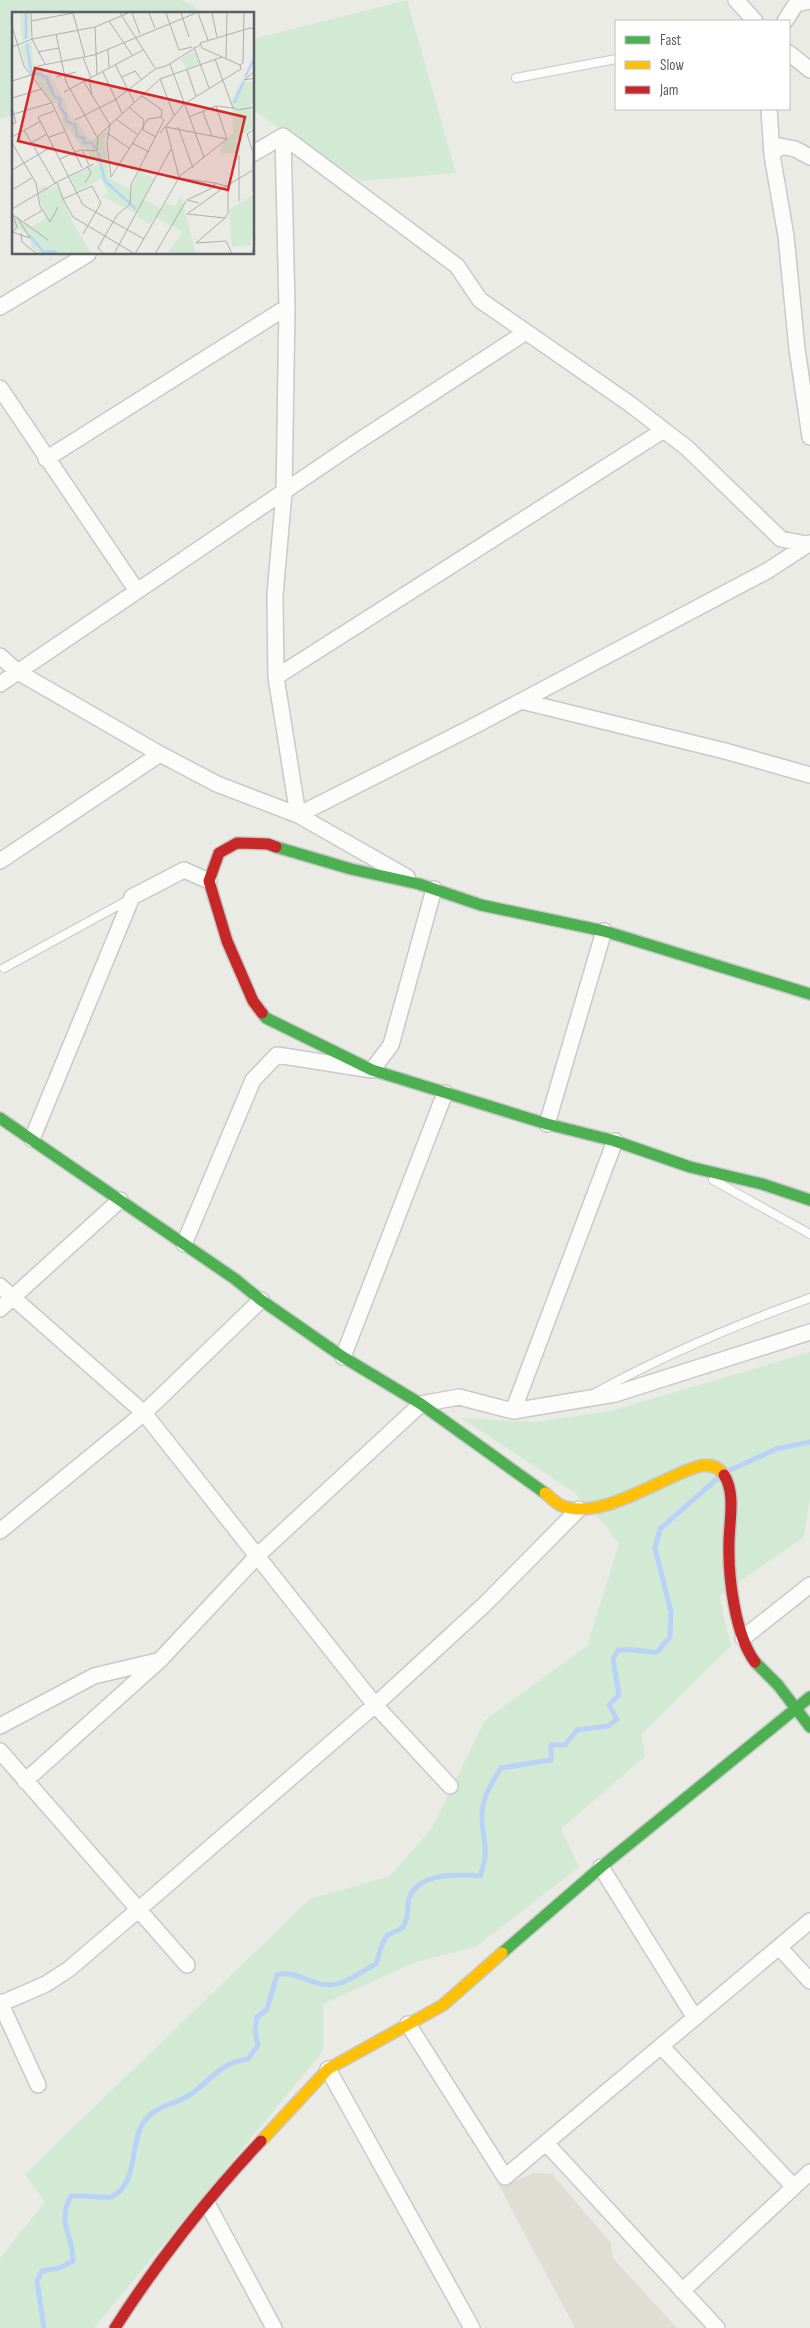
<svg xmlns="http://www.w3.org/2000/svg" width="810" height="2328" font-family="'Sofia Sans Condensed',sans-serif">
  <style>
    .education { fill: #dfded5 }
    .green { fill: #d2e9d4 }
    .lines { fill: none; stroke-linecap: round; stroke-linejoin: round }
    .stream { stroke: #b8d2f8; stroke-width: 5 }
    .lane-casing { stroke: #c8c9c8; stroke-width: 10 }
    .street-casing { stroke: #c8c9c8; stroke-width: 18 }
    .fast-casing { stroke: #c7c8c8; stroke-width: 14 }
    .slow-casing { stroke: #c7c8c8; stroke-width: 14 }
    .jam-casing { stroke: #c7c8c8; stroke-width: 14 }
    .lane { stroke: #fcfcfb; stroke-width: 8 }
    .street { stroke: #fcfcfb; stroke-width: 15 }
    .fast { stroke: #4caf50; stroke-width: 11 }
    .slow { stroke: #ffc107; stroke-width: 11 }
    .jam { stroke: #c62828; stroke-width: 11 }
    .inset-river { fill: none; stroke: #b8d2f8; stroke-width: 2.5 }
    .inset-road { fill: none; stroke: #adafae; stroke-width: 1 }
    .view { fill: #d62828; fill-opacity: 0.15; stroke: #d62828; stroke-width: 2.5 }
    .inset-edge { fill: none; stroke: #5b5e64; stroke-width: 2.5 }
  </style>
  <rect width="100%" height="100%" fill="#ebebe6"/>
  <path class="education" d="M533,2173L552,2174L611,2243L612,2257L677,2328H575L497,2182L509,2184Z"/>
  <path class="green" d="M0,0H182L207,14H14V115L0,119Z
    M407,0L456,173L361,181L254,111V39Z
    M810,1352V1496L804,1537L719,1596L731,1646L641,1734L645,1756L561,1829L579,1867L477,1946L416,1962L323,2004V2051L94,2328H0V2258L45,2202L25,2174L310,1899L390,1876L432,1828L485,1720L587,1646L619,1544L604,1524L574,1492L461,1418L534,1422L611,1411Z"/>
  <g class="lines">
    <path class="stream" d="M726,1472L776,1449L810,1442
      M44,2328L37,2281L42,2271L59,2268L73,2261C73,2232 56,2225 71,2196C83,2194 106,2200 113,2196C138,2183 130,2143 143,2123C155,2104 178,2105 194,2092C215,2076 220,2063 248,2059L258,2045L255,2031L257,2017L267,2009L277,1975C296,1969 311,1986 330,1985C346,1984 362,1971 376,1964C379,1955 381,1942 388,1935C392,1932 398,1931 402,1928C410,1919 406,1907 409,1898C420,1872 458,1874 480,1876C490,1850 483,1843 482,1819C481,1799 491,1784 501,1768L551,1760V1745H565L577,1730L608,1726L617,1719L609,1705L619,1695L613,1659L618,1650C631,1648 643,1652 657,1652L670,1637L671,1612L655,1548L660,1529L719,1477"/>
    <defs>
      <path id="lane" d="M516,78L616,59
        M4,968L130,899
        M713,1180L810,1234
        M595,1393C664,1355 735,1325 810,1298"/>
      <path id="street" d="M736,0L755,21
        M785,21L796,4L810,1
        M789,53L810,70
        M769,109L772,155
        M283,136L287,307L284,492L275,595L276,677L298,815
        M283,136L457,266L480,300L630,404L687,448L781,539L810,545
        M254,153L283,136
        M810,157L795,149L780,146L772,155L786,236L797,349L810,437
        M0,307L88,254
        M0,388L137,591
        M46,459L287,307
        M0,656L18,672L160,754L217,784L298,815L407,877
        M276,677L664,430
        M0,684L354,444L526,332
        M521,701L725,751L810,775
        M298,815L476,725L767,571L810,543
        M0,861L160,754
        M547,1124L604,931
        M32,1139L132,897L184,870L209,881
        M184,1244L253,1080L277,1055L372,1070L391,1045L434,889
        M0,1286L144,1413L375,1705L450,1786
        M0,1309L120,1200
        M343,1357L445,1093
        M513,1411L615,1141
        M0,1531L144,1413L261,1300
        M743,1638L810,1585
        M0,1726L94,1676L157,1661
        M0,1751L187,1965
        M25,1781L160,1660L258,1555L421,1404L459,1397L513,1411L615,1394L810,1332
        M601,1867L695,2018
        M779,1947L810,1981
        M0,2002L38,2085
        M0,2004L46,1984L69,1969L138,1910L375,1705L484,1605L579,1509
        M408,2024L505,2177L810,1921
        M661,2046L794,2187
        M328,2069L472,2328
        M546,2143L717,2328
        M208,2205L274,2328
        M682,2291L810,2172"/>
      <path id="fast" d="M276,847L351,869L419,884L481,905L604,931L810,994
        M262,1013L266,1018L372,1070L547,1124L615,1141L690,1167L762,1184L810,1200
        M0,1118L235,1279L261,1300L343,1357L421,1404L545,1493
        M755,1662L778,1685L810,1727
        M502,1953L601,1867L810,1697"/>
      <path id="slow" d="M545,1493C550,1497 555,1502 560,1505C600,1523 662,1476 700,1466C710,1464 718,1466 724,1475
        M261,2141L328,2069L443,2005L502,1953"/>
      <path id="jam" d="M262,1013L253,1001L227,941L209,881L219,853L237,843L268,844L276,847
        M724,1475C736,1493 729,1522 729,1543C728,1577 735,1635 755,1662
        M115,2328C155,2265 209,2196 261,2141"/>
    </defs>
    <use href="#lane" class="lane-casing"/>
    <use href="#street" class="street-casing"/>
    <use href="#fast" class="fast-casing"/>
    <use href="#slow" class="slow-casing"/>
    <use href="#jam" class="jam-casing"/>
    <use href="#lane" class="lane"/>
    <use href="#street" class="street"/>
    <use href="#fast" class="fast"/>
    <use href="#slow" class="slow"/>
    <use href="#jam" class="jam"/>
  </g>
  <g transform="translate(12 12)">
    <rect width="242" height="242" fill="#ebebe6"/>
    <path d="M8,1H18V25L10,29ZM20,29L21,50L33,63L37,62L55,93L56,101L68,113L73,123L81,128L96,117L93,130L97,166L119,178L127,159L143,167L131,187L150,197L154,191L163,194L169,183L184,242H155L171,220L143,205L138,213L125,205L126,202L90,184L96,181L89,167L65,179L58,164L85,153L84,148L78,145L74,136H70L57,117L53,118L46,92L41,91L14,54L8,34ZM182,39L187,52L174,57L169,47ZM228,70H242V88L239,93L240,116L225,126V141L208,142L209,133L221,121L220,88ZM33,173L37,178L45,173L62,213L80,242H27L19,235L18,223L7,217L0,218V203L20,215L35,205L28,189L27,177ZM242,182L240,233L220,235L217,198Z" fill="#d2e9d4"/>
    <path class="inset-river" d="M14,1V27M15,32L19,59L34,65L42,84L49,88L47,94L54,103V109L63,113L65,124L72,126V131H80L84,137M233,65L243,45M222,91L232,69M86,140L93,169L124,197M17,223L32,240L43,239L45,242"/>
    <path class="inset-road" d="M19,1L20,27L33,52M61,1L73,45M108,1L143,56M120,1L128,22M137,1L143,16M154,1L167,38L180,35M169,1L177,25M186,1L196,28M200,1L205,25M19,9L61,1M97,9L120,43M0,14L12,54L40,91L70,156M83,15L85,63M44,22L54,70L85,125M0,35L20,27L83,15L116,1M182,35L197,76M96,37L97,55M26,40L47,36M71,45L79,66M203,47L221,96L226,98L243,95M214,47L215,1M103,52L122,90M158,52L192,145M228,53L231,51L232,1M175,58L184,84M243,59L232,68L243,66M91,60L110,101M44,65L64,60M110,65L123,59L130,68M77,67L80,83M148,67L162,103M0,69L19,63L26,54L82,43L184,1M72,70L98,113L95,131L99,165L136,107L149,105L152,108L119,173L118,192L105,203L86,236L92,242M52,80L131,38M130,84L150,98L149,105M0,86L30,77M204,94L215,127M0,95L4,111L0,112M117,95L132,108L131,118L144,125M42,99L26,105L71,193L132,227M191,100L200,124M2,102L39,91M177,105L204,94L221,96M104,107L125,122M63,108L103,88L143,57L154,54L188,33M154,115L215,127M154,115L167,165M166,115L181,156M12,118L43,171L82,152M95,121L117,136M148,121L172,92L229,57L228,53L190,36L188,31L238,16L243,17M0,125L29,109M37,125L52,120M0,131L24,171L28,194L38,210L46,195M19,131L35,122M120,131L137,140M70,138L77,153M48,147L68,138L85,139L86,124L148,67L210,45M0,158L41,134M167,166L203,171L202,175L175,188L187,191M45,170L51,187L80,174L89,191L71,222M73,171L79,161L75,154M203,171L214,174L175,202L213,206L184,231L214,229L220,242M0,178L20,166M241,180V140L235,122L243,117M51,187L61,205L123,242M227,189V143M0,197L44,171M0,202L36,228M1,203L5,215L1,220M213,206L216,201V176L214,174L243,157M12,209L31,198M0,220L18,226L5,205M9,221L10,230L25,242M102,242L159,137M123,242L168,164L215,127M143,242L174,189M240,242L243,225"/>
    <path class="view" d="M23,56L233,105L216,178L6,129Z"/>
    <rect width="242" height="242" class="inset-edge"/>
  </g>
  <rect x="615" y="20" width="175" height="90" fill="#ffffff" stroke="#bdbfc1"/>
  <rect x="625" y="36" width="25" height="8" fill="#4caf50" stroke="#bdbfc1"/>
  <text x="660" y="45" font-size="15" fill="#5b5e64">Fast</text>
  <rect x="625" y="61" width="25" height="8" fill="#ffc107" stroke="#bdbfc1"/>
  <text x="660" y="70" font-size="15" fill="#5b5e64">Slow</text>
  <rect x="625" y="86" width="25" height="8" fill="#c62828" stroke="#bdbfc1"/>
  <text x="660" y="95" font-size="15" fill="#5b5e64">Jam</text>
</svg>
